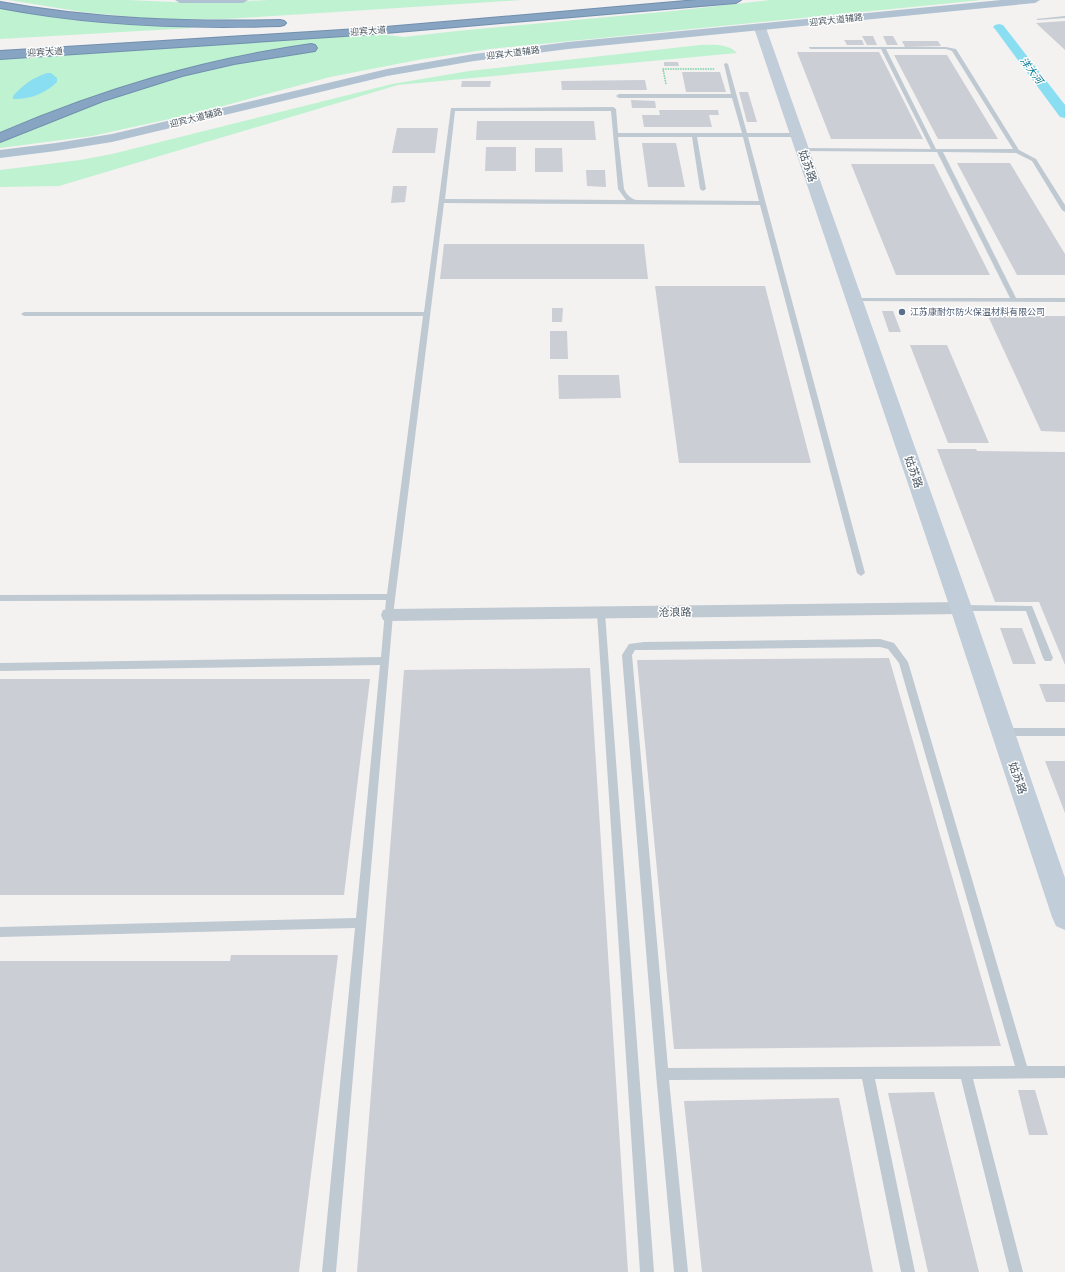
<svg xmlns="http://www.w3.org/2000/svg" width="1065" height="1272" font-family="Barlow,'Noto Sans SC',sans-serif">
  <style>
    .green { fill: #bff2d1 }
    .water { fill: #8adef1 }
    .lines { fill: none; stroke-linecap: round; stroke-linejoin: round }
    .canal { fill: #8adef1; fill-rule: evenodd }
    .building { fill: #cbced4 }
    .highway-casing { stroke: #7290ae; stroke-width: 2 }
    .path { stroke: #74d3a2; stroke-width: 1.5; stroke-dasharray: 1.5 1; stroke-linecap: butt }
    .lane { fill: #bfc9d1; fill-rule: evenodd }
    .street { fill: #bfc9d1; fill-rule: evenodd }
    .secondary { fill: #c1cdd9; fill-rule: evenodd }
    .primary { fill: #b0c2d1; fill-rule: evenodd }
    .highway { fill: #87a5c2; fill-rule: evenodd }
    .service-dot { fill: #5c6f8a; stroke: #fff; stroke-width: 1.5 }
    .labels { text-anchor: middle; stroke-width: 3; stroke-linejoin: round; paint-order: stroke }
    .far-street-label { font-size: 9px; fill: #485560; stroke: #fff }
    .far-service-label { font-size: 9px; fill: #4e5e75; stroke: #fff; text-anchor: start }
    .far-water-label { font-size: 10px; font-style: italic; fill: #077b96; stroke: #fff }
    .street-label { font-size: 11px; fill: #485560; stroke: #fff }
  </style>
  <rect width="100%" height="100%" fill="#f4f1f1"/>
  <path class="green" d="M9,0H127L199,3L269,0H522L225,19H155L82,12Z
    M770,0H982L490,49L423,59L330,77L201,112L92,136L0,148V56L376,34L404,37L457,31L673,11Z
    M0,7L85,21L186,26L192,28L0,39Z
    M700,45C713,45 727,43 737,53L398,85L59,186L0,187V170L80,160L112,154L392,84L469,71Z"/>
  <path class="water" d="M47,73H51L57,78V82C46,93 29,100 13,99V96C23,85 32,78 47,73Z"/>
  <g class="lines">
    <path class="canal" d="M999,24L1003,25L1065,105V118L1060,117L995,29L993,27L995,25Z"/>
  </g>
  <path class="building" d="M1065,21V50L1036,23Z
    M862,36H873L877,45H867Z
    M883,36H893L898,45H887Z
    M844,40H862L864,45H847Z
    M902,41H938L941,46L905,47Z
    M797,52H879L923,139H831Z
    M894,55H947L998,139H938Z
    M664,62H678L679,66H664Z
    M682,72H720L726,92H686Z
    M645,80L647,90H562L561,81Z
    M462,81H491L490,87H461Z
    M739,92H748L757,122H747Z
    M631,100L655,101L656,108H632Z
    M659,110H718L719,115H709L712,127H644L642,115H660Z
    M477,121H594L596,140H476Z
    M397,128H438L435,153H392Z
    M642,143H676L685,187H648Z
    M486,147H516V171H485Z
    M535,148H562L563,172H535Z
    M957,163H1010L1065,254V275H1017Z
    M851,164H934L990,275H896Z
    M586,170H605L606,187L587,186Z
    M393,186H407L405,202L391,203Z
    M444,244H644L648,279H440Z
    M655,286H765L811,463H679Z
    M552,308H563L562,322H552Z
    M882,311H893L901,332H889Z
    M988,316H1065V432L1041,431Z
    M550,331H567L568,359H550Z
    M910,345H947L989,443H948Z
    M558,375H619L621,398L559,399Z
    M937,449H976L977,451L1065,452V665L1039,602H995Z
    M1000,628H1022L1036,664H1013Z
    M889,658L1001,1046L674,1049L637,660Z
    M590,668L628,1272H357L404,670Z
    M0,679H370L344,895H0Z
    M1039,684H1065V702H1046Z
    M1045,761H1065V813Z
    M231,955H338L299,1272H0V961H230Z
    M1018,1090H1035L1048,1135H1029Z
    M934,1092L979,1272H928L888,1093Z
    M839,1098L873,1272H702L684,1101Z"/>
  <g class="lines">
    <defs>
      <path id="highway" d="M697,0H741L736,3L374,34L0,59V51L374,28Z
        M0,2C93,19 186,22 280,20L284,21L286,23L284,25L280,26C186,29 93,26 0,8Z
        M311,44L315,45L317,48L315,51L234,64L182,76L103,101L0,142V133C103,89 200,60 311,44Z"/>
    </defs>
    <use href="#highway" class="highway-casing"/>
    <path class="path" d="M666,84L663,69H715"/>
    <path class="lane" d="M1065,16V18L1038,20L1036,19Z
      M809,47H946L956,49L1019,150L1036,159L1065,205V212L1062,210L1032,161L1016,153L943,152L1016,298H1065V302L852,301V299L854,298H1010L937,152L801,151V149L803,148L931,149L881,49H811L809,48ZM886,49H946L952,51L1013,149H936Z
      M726,63L728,64L747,133H797L800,135L797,137H748L865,573L861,576L857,573L760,205L444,203L393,615L336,1272H322L355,928L0,937V927L356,918L380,665L0,671V663L381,657L386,600L0,601V595L387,594L423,316H24L21,314L24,312H424L451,108L613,107L616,109L618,133H742L732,98H619L616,96L619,94H731L724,64ZM455,111H611L618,189L626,200L445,199ZM618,137H692L700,189L703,191L706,189L697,137H743L759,201L636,200C630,198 627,195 624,189Z
      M961,605L1032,606L1053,658L1051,661H1045L1043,658L1026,611H961L957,608Z
      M601,610L605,613L654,1272H640L597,613Z
      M880,639L894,643L908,662L1027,1066H1065V1078L973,1079L1023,1272H1009L961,1079H875L915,1272H901L862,1079L669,1080L688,1272H674L656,1074L622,655L629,644L644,642ZM880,647L888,649L899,663L1015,1066L668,1068L632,655L635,650H644Z
      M1003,728H1065V736H1003L1000,735L998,732L1000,729Z"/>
    <path class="street" d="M961,602L967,603L969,608L967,613L961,614L389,621L383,620L381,615L383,610L389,609Z"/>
    <path class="secondary" d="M760,25L764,26L766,28L972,608L1065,878V930L1056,926L1052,917L950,608L754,28L756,26Z"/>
    <path class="primary" d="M175,0H248L243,3H180Z
      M1001,0H1040L1035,3L568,49L474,61L387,76L112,142L56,151L0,158V150L56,143L112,134L387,69L474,54L568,42Z"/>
    <use href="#highway" class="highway"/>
  </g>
  <circle class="service-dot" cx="902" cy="312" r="4"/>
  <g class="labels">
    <g class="far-street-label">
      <text transform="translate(836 20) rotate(-6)" y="3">迎宾大道辅路</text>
      <text transform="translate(368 31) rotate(-4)" y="3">迎宾大道</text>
      <text transform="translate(45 52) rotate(-3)" y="3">迎宾大道</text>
      <text transform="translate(513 53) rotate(-7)" y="3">迎宾大道辅路</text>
      <text transform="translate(196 118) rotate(-14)" y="3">迎宾大道辅路</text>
    </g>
    <g class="far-service-label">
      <text x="910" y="315">江苏康耐尔防火保温材料有限公司</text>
    </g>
    <g class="far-water-label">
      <text transform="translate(1032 70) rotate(53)" y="4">洋大河</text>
    </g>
    <g class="street-label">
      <text transform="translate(808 166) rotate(71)" y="4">姑苏路</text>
      <text transform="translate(914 472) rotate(71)" y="4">姑苏路</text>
      <text transform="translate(675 612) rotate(-1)" y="4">沧浪路</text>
      <text transform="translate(1018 778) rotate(71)" y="4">姑苏路</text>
    </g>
  </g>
</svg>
